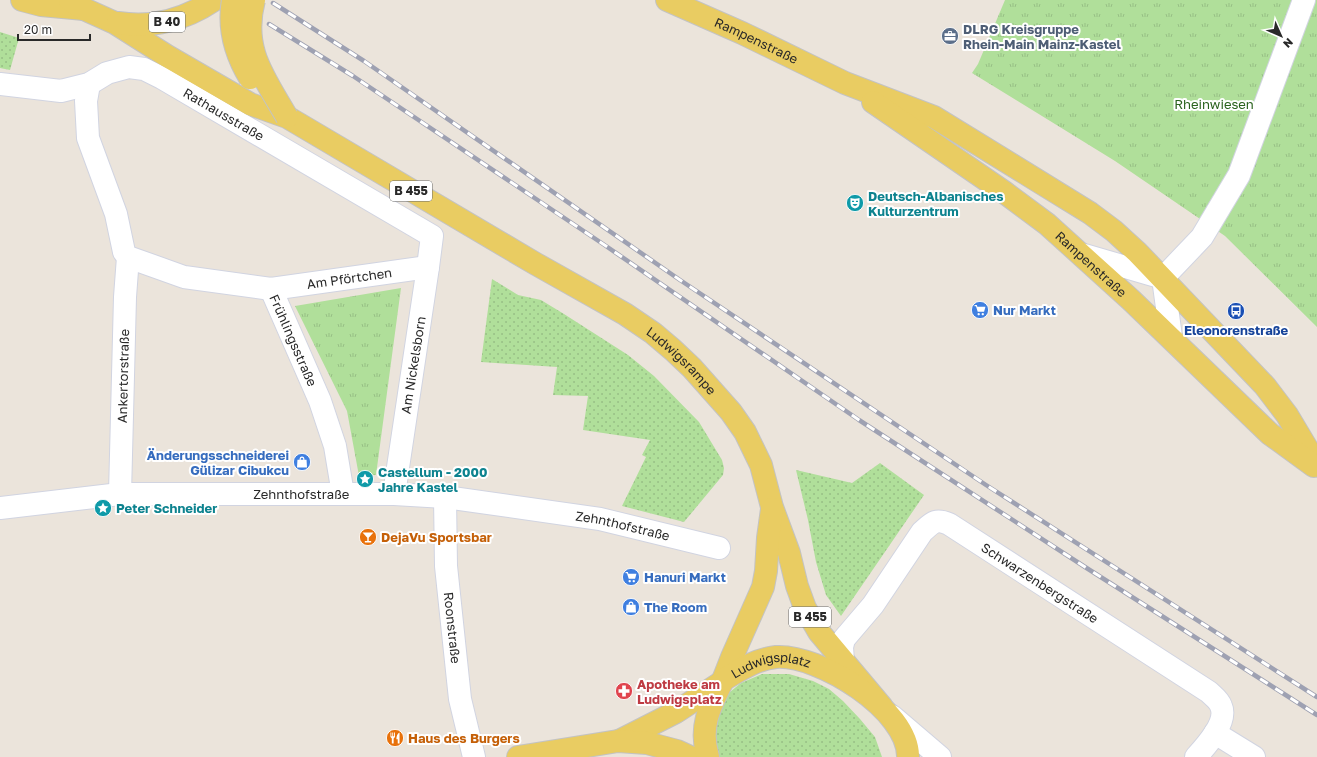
<svg xmlns="http://www.w3.org/2000/svg" width="1317" height="757" font-family="'Golos Text',sans-serif">
  <style>
    .grass { fill: url(#grass-dots) }
    .park { fill: url(#park-tufts) }
    .lines { fill: none; stroke-linecap: round; stroke-linejoin: round }
    .minor-casing { stroke: #d1d4e1; stroke-width: 24 }
    .major-casing { stroke: #c3c3c3; stroke-width: 24 }
    .minor { stroke: #fff; stroke-width: 22 }
    .major { stroke: #e9cc62; stroke-width: 22 }
    .rail-casing { stroke: #9ea1b2; stroke-width: 4.5 }
    .rail { stroke: #fff; stroke-width: 3; stroke-dasharray: 9; stroke-linecap: butt }
    .major-bridge-casing { stroke: #c3c3c3; stroke-width: 24; stroke-linecap: butt }
    .major-bridge { stroke: #e9cc62; stroke-width: 22 }
    .labels { text-anchor: middle; stroke-width: 4; stroke-linejoin: round; paint-order: stroke }
    .shield { fill: #fff; stroke: #696969; stroke-width: 1 }
    .shield-label { font-size: 12px; font-weight: bold; fill: #292929 }
    .service-label { font-size: 13px; font-weight: bold; fill: #4e5e75; stroke: #fff; text-anchor: start }
    .street-label { font-size: 13px; fill: #292929; stroke: #fff }
    .park-label { font-size: 13px; fill: #2a621d; stroke: #fff }
    .culture-label { font-size: 13px; font-weight: bold; fill: #0d838f; stroke: #fff; text-anchor: start }
    .shop-label { font-size: 13px; font-weight: bold; fill: #366cbe; stroke: #fff; text-anchor: start }
    .transit-label { font-size: 13px; font-weight: bold; fill: #164399; stroke: #fff }
    .food-label { font-size: 13px; font-weight: bold; fill: #c56008; stroke: #fff; text-anchor: start }
    .health-label { font-size: 13px; font-weight: bold; fill: #be3a42; stroke: #fff; text-anchor: start }
  </style>
  <defs>
    <pattern id="grass-dots" width="8" height="8" patternUnits="userSpaceOnUse"><rect width="8" height="8" fill="#b0df9a"/><path d="M2 2h.1M6 6h.1" fill="none" stroke="#97bf85" stroke-width="1.8" stroke-linecap="round"/></pattern>
    <pattern id="park-tufts" width="24" height="20" patternUnits="userSpaceOnUse"><rect width="24" height="20" fill="#b0df9a"/><path d="M3 7l-1-3M5 7V3M7 7l1-3M15 17l-1-3M17 17v-4M19 17l1-3" fill="none" stroke="#97bf85"/></pattern>
  </defs>
  <rect width="100%" height="100%" fill="#ebe4db"/>
  <path class="grass" d="M0,32L19,38L10,70L0,68Z
    M492,279L518,295L541,300L564,314L628,355L654,376L699,422L722,460L724,468L723,475L684,522L622,506L646,457L642,455L650,440L583,430L588,396L553,395L557,367L481,362Z
    M880,463L924,495L841,616L826,595L816,562L808,520L796,470L852,483Z
    M762,674H789L813,681L829,689L843,701L860,719L875,737L882,757H719L715,740L718,714L725,696L741,683Z"/>
  <path class="park" d="M1005,0H1317V327L1225,236L1115,161L972,73L978,64Z
    M401,288L376,475L359,476L347,411L295,306Z"/>
  <g class="lines">
    <defs>
      <g id="minor">
        <path id="s1" d="M0,84L61,91L89,84L107,73L129,67L144,69L162,78L432,236L428,267L394,494"/>
        <path id="s2" d="M89,84L86,101L88,138L116,214L124,252L128,257L184,277L271,289L428,267"/>
        <path d="M1081,254L1163,278"/>
        <path d="M1163,278L1202,237L1239,175L1304,0"/>
        <path d="M1163,278L1171,337"/>
        <path id="s3" d="M271,289L320,401L335,446L343,494"/>
        <path id="s4" d="M120,494L125,297L128,257"/>
        <path id="s5" d="M445,497L446,566L460,699L474,757"/>
        <path id="s6" d="M0,508L120,494H394L445,497L600,519L719,548"/>
        <path id="s7" d="M843,661L842,647L844,639L873,605L922,532C932,523 935,518 949,524L1209,692C1213,696 1219,700 1221,706C1228,722 1206,746 1196,757"/>
        <path d="M892,716L940,757"/>
        <path d="M1215,733L1254,757"/>
      </g>
      <g id="major">
        <path d="M22,0L41,5L84,9"/>
        <path id="s8" d="M70,0L84,9L115,23L167,56L250,104L287,117L536,264L625,314L653,333L673,350L692,368L731,412L745,432L761,465L772,507L789,553L797,586L805,608L819,632L882,707"/>
        <path id="s9" d="M667,0L742,33L845,83L934,117L1090,213L1114,231L1137,252L1265,386L1287,415L1317,465"/>
        <path d="M118,23C154,28 184,20 214,0"/>
        <path id="s10" d="M873,102L1004,192L1047,224L1131,300L1270,434L1314,466"/>
        <path d="M723,680L732,657L763,587L766,571L768,538L772,509"/>
        <path d="M619,741L676,712L722,682"/>
        <path d="M518,757L618,741L647,743L677,751L690,757"/>
        <path id="s11" d="M708,757C699,728 709,708 722,682L723,680C740,670 756,659 776,657C819,654 909,710 908,757"/>
      </g>
    </defs>
    <use href="#minor" class="minor-casing"/>
    <use href="#major" class="major-casing"/>
    <use href="#minor" class="minor"/>
    <use href="#major" class="major"/>
    <defs>
      <path id="rail" d="M273,3L364,61L680,280L986,485L1317,697
        M269,24L353,76L603,244L859,420L1085,567L1317,715"/>
    </defs>
    <use href="#rail" class="rail-casing"/>
    <use href="#rail" class="rail"/>
    <defs>
      <path id="major-bridge" d="M233,0C228,28 236,55 250,78
        M254,0C241,49 264,77 287,117"/>
    </defs>
    <use href="#major-bridge" class="major-bridge-casing"/>
    <use href="#major-bridge" class="major-bridge"/>
  </g>
  <defs>
    <symbol id="office-disc" viewBox="-11 -11 22 22"><circle r="9.5" fill="#5c6f8a" stroke="#fff"/><path d="M-6-3h4V-5.5h4V-3h4V5H-6ZM-1-4.5V-3h2v-1.5ZM-6 0V1H6V0Z" fill="#fff"/></symbol>
    <symbol id="theatre-disc" viewBox="-11 -11 22 22"><circle r="9.5" fill="#0f9aa8" stroke="#fff"/><path d="M-5-5.5Q0-4 5-5.5V0Q5 5 0 6Q-5 5-5 0ZM-3.3-2.5H-1v1.5H-3.3ZM1-2.5H3.3v1.5H1ZM-2.8 1Q0 5.5 2.8 1Z" fill="#fff"/></symbol>
    <symbol id="supermarket-disc" viewBox="-11 -11 22 22"><circle r="9.5" fill="#3f7fe0" stroke="#fff"/><path d="M-6-5.5h2.5l.6 2H6L4.5 2H-2.5L-4.4-4H-6ZM-1.5 3.2a1.3 1.3 0 1 0 .1 0ZM3 3.2a1.3 1.3 0 1 0 .1 0Z" fill="#fff"/></symbol>
    <symbol id="bus-disc" viewBox="-11 -11 22 22"><circle r="9.5" fill="#1a4fb4" stroke="#fff"/><path d="M-5-6H5V4H4V6H2V4H-2V6H-4V4H-5ZM-3.5-4V0h7V-4ZM-3.5 1.2v1.5H-2V1.2ZM2 1.2v1.5H3.5V1.2Z" fill="#fff"/></symbol>
    <symbol id="shop-disc" viewBox="-11 -11 22 22"><circle r="9.5" fill="#3f7fe0" stroke="#fff"/><path d="M-5-2.5h2.3a2.7 3.5 0 0 1 5.4 0H5L5.5 6h-11ZM-1.5-2.5h3a1.5 2.3 0 0 0-3 0Z" fill="#fff"/></symbol>
    <symbol id="sight-disc" viewBox="-11 -11 22 22"><circle r="9.5" fill="#0f9aa8" stroke="#fff"/><path d="M0-6L1.8-2.2L6-1.7L2.9 1.2L3.7 5.4L0 3.3L-3.7 5.4L-2.9 1.2L-6-1.7L-1.8-2.2Z" fill="#fff"/></symbol>
    <symbol id="bar-disc" viewBox="-11 -11 22 22"><circle r="9.5" fill="#e8710a" stroke="#fff"/><path d="M-6-5H6L.8 .8V4.5H3.5V6h-7V4.5H-.8V.8Z" fill="#fff"/></symbol>
    <symbol id="pharmacy-disc" viewBox="-11 -11 22 22"><circle r="9.5" fill="#e0444e" stroke="#fff"/><path d="M-2-6h4v4h4v4h-4v4h-4v-4h-4v-4h4Z" fill="#fff"/></symbol>
    <symbol id="restaurant-disc" viewBox="-11 -11 22 22"><circle r="9.5" fill="#e8710a" stroke="#fff"/><path d="M-5-6h1v4h1v-4h1v4h1v-4h1v5L-1.5 .5V6h-2V.5L-5-1ZM5-6V6H3V1.5H1.5Q1.5-4 5-6Z" fill="#fff"/></symbol>
  </defs>
  <g fill-rule="evenodd">
    <use href="#office-disc" x="940" y="26" width="20" height="20"/>
    <use href="#theatre-disc" x="845" y="193" width="20" height="20"/>
    <use href="#supermarket-disc" x="970" y="300" width="20" height="20"/>
    <use href="#bus-disc" x="1226" y="301" width="20" height="20"/>
    <use href="#shop-disc" x="292" y="452" width="20" height="20"/>
    <use href="#sight-disc" x="355" y="469" width="20" height="20"/>
    <use href="#sight-disc" x="93" y="498" width="20" height="20"/>
    <use href="#bar-disc" x="358" y="527" width="20" height="20"/>
    <use href="#supermarket-disc" x="621" y="567" width="20" height="20"/>
    <use href="#shop-disc" x="621" y="597" width="20" height="20"/>
    <use href="#pharmacy-disc" x="614" y="681" width="20" height="20"/>
    <use href="#restaurant-disc" x="385" y="728" width="20" height="20"/>
  </g>
  <g class="labels">
    <g class="shield">
      <rect x="149" y="12" width="36" height="20" rx="3"/>
      <rect x="390" y="181" width="42" height="20" rx="3"/>
      <rect x="789" y="607" width="42" height="20" rx="3"/>
    </g>
    <g class="shield-label">
      <text x="167" y="26">B 40</text>
      <text x="411" y="195">B 455</text>
      <text x="810" y="621">B 455</text>
    </g>
    <g class="service-label">
      <text x="963" y="34">DLRG Kreisgruppe<tspan x="963" dy="15">Rhein-Main Mainz-Kastel</tspan></text>
    </g>
    <g class="street-label">
      <text dy="5" stroke="none"><textPath href="#s9" startOffset="98">Rampenstraße</textPath></text>
      <text dy="5" stroke="none"><textPath href="#s1" startOffset="241">Rathausstraße</textPath></text>
      <text dy="5" stroke="none"><textPath href="#s10" startOffset="272">Rampenstraße</textPath></text>
      <text dy="5" stroke="none"><textPath href="#s2" startOffset="407">Am Pförtchen</textPath></text>
      <text dy="5" stroke="none"><textPath href="#s3" startOffset="56">Frühlingsstraße</textPath></text>
      <text dy="5" stroke="none"><textPath href="#s8" startOffset="712">Ludwigsrampe</textPath></text>
      <text transform="translate(413 365) rotate(-81)" y="5">Am Nickelsborn</text>
      <text dy="5" stroke="none"><textPath href="#s4" startOffset="118">Ankertorstraße</textPath></text>
      <text dy="5" stroke="none"><textPath href="#s6" startOffset="302">Zehnthofstraße</textPath></text>
      <text dy="5" stroke="none"><textPath href="#s6" startOffset="626">Zehnthofstraße</textPath></text>
      <text dy="5" stroke="none"><textPath href="#s7" startOffset="294">Schwarzenbergstraße</textPath></text>
      <text dy="5" stroke="none"><textPath href="#s5" startOffset="131">Roonstraße</textPath></text>
      <text dy="5" stroke="none"><textPath href="#s11" startOffset="133">Ludwigsplatz</textPath></text>
    </g>
    <g class="park-label">
      <text x="1214" y="109">Rheinwiesen</text>
    </g>
    <g class="culture-label">
      <text x="868" y="201">Deutsch-Albanisches<tspan x="868" dy="15">Kulturzentrum</tspan></text>
      <text x="378" y="477">Castellum - 2000<tspan x="378" dy="15">Jahre Kastel</tspan></text>
      <text x="116" y="513">Peter Schneider</text>
    </g>
    <g class="shop-label">
      <text x="993" y="315">Nur Markt</text>
      <text x="289" y="460" text-anchor="end">Änderungsschneiderei<tspan x="289" dy="15">Gülizar Cibukcu</tspan></text>
      <text x="644" y="582">Hanuri Markt</text>
      <text x="644" y="612">The Room</text>
    </g>
    <g class="transit-label">
      <text x="1236" y="335">Eleonorenstraße</text>
    </g>
    <g class="food-label">
      <text x="381" y="542">DejaVu Sportsbar</text>
      <text x="408" y="743">Haus des Burgers</text>
    </g>
    <g class="health-label">
      <text x="637" y="689">Apotheke am<tspan x="637" dy="15">Ludwigsplatz</tspan></text>
    </g>
  </g>
  <g transform="translate(1281 36) rotate(135)" stroke="#ffffff" stroke-width="3" paint-order="stroke">
  <path d="M0-3L7 15L0 10L-7 15Z" fill="#292929"/>
  <text y="-6" font-size="11" font-weight="bold" text-anchor="middle" fill="#292929">N</text>
  </g>
  <path d="M18 34v6h72v-6" fill="none" stroke="#292929" stroke-width="2"/>
  <text x="24" y="34" font-size="12" fill="#292929" stroke="#ffffff" stroke-width="3" paint-order="stroke">20 m</text>
</svg>
